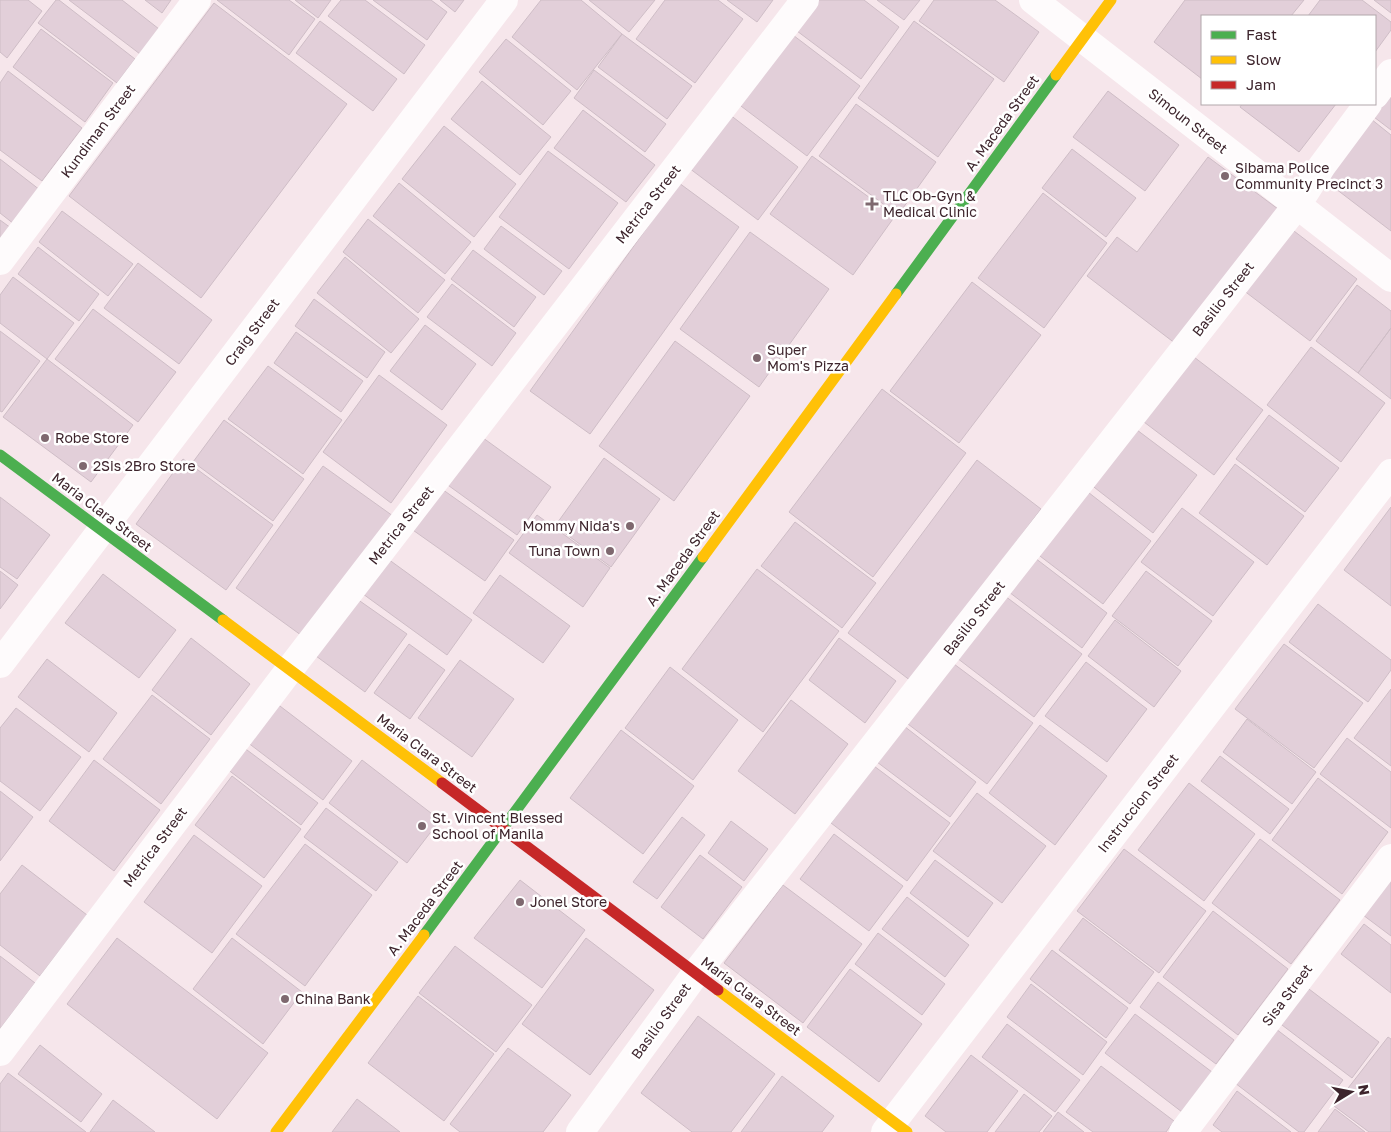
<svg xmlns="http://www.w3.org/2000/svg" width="1391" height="1132" font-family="'Golos Text',sans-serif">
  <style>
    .building { fill: #e2cfd9; stroke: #cebdc6 }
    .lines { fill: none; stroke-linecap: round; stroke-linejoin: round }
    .street { stroke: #fefbfc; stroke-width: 28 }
    .fast { stroke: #4caf50; stroke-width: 11 }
    .slow { stroke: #ffc107; stroke-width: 11 }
    .jam { stroke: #c62828; stroke-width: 11 }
    .poi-dot { fill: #7e686f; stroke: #fff; stroke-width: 2 }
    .labels { text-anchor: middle; stroke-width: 5; stroke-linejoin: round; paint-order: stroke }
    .street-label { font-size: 14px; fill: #3d242c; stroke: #fff }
    .poi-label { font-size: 14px; fill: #3d242c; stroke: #fff; text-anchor: start }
  </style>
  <rect width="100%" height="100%" fill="#f6e6eb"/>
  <path class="building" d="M0,0H28L42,11L7,58L0,52Z
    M56,0H59L135,59L117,83L38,23Z
    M69,0H122L159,29L140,54Z
    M145,0H171L162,13Z
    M217,0H289L315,19L289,55Z
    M295,0H331L318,18Z
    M341,0H365L425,45L404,74L328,16Z
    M373,0H431L447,12L427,40Z
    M440,0H464L455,12Z
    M541,0H581L622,34L577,90L512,37Z
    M589,0H655L629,32Z
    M665,0H718L743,19L695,83L636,39Z
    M727,0H773L757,22Z
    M814,0H864L899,27L861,79L793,28Z
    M877,0H920L904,20Z
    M934,0H995L1039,32L1004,82L919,21Z
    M1185,0H1304L1291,16H1202V79L1154,42Z
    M1320,0H1362L1391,22V30L1375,52V16H1308Z
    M1374,0H1391V13Z
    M214,3L347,104L201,298L69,196Z
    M320,21L397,79L373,111L296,53Z
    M914,21L994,79L938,157L858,98Z
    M41,29L113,83L85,122L13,67Z
    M785,29L860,86L807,156L733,100Z
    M622,34L692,86L667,119L598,67Z
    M506,39L571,91L543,125L479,72Z
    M594,70L666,124L645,152L574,98Z
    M8,71L82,128L42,181L0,150V83Z
    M482,81L551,137L520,175L451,119Z
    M1391,86V130L1370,114Z
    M1108,91L1179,145L1145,191L1073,137Z
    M856,104L936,162L898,215L819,156Z
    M1242,104H1336L1299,152L1240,107Z
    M583,110L655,165L626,202L554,148Z
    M725,111L798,167L758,220L685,165Z
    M1366,115L1391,135V231L1319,176Z
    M444,126L516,184L474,237L402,179Z
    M1072,149L1136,198L1106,237L1042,188Z
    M548,151L618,203L569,269L499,217Z
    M812,156L895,216L853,275L770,214Z
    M1208,157L1278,209L1176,344L1087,276L1117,237L1137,252Z
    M0,159L40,190L14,224L0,213Z
    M399,183L471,242L445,274L373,216Z
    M679,183L739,227L590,434L530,391Z
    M1043,193L1107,243L1044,328L978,278Z
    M62,211L133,264L108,296L39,242Z
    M368,219L445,280L418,313L343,252Z
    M0,220L11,228L0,243Z
    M501,226L562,271L544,295L484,249Z
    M1290,228L1357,279L1310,341L1243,290Z
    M750,232L829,289L759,387L680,329Z
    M38,247L99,294L79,321L18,274Z
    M473,250L536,297L514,327L451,279Z
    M345,257L419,319L391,353L317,293Z
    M138,263L212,320L179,364L104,308Z
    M13,277L74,323L47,359L0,323V295Z
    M972,282L1041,335L959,443L890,391Z
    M452,284L516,333L492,366L427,317Z
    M1357,285L1391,311V328L1358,373L1316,341Z
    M314,299L385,352L367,378L295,326Z
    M93,309L176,372L138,422L55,359Z
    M425,325L476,364L442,410L390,371Z
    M1391,328V399L1358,373Z
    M0,331L40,361L2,412L0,411Z
    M296,332L363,381L341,412L274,363Z
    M675,341L750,396L674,501L599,446Z
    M1311,347L1385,403L1341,462L1267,405Z
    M1194,357L1263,410L1214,475L1144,422Z
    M47,359L133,425L91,482L3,417Z
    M268,366L342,420L303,474L228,419Z
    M379,375L447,425L391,503L323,452Z
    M882,389L966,453L873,577L789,512Z
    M1269,415L1339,468L1305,512L1236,459Z
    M224,420L304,479L273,521L193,462Z
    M1133,427L1197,475L1153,533L1090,484Z
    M479,435L551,487L517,535L445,483Z
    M604,458L660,499L611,567L555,526Z
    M183,459L273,525L226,590L136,524Z
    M977,460L1041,509L911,681L848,633Z
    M1235,464L1304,516L1267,565L1199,513Z
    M323,466L393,516L305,638L236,588Z
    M439,487L514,540L485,581L410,528Z
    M1084,489L1151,541L1103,604L1036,553Z
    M0,497L50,535L17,579L0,567Z
    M1391,507V606L1344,570Z
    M1182,508L1254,562L1213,616L1141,562Z
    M537,515L610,568L583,607L509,553Z
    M795,522L876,583L842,628L761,566Z
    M1035,558L1107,613L1082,648L1009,592Z
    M388,559L472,620L447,655L363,594Z
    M757,569L839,631L763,732L682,669Z
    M0,571L18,585L0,609Z
    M1146,571L1212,621L1178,666L1112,616Z
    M103,574L176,630L139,678L65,623Z
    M500,575L570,626L543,663L473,613Z
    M1005,596L1082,654L1034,717L957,658Z
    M357,599L407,634L365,692L316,656Z
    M1318,604L1391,660V670L1368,702L1289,642Z
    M1115,620L1181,671L1154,707L1088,656Z
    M191,638L250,684L211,735L152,690Z
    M839,638L896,681L865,723L809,680Z
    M409,644L445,670L410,719L374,693Z
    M1284,644L1363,703L1314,768L1235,709Z
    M47,659L117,713L89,752L18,697Z
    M460,660L514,699L472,757L418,718Z
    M950,661L1033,723L987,784L904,721Z
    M1086,662L1147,709L1107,762L1045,716Z
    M670,667L738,720L693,780L625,728Z
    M1391,689V766L1354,738Z
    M152,695L210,739L161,804L103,759Z
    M791,700L848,744L795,814L738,771Z
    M276,703L352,761L323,800L247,742Z
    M16,708L81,757L40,811L0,781V728Z
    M1247,719L1316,772L1292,804L1223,752Z
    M1040,725L1107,776L1055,845L989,793Z
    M904,726L976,782L950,817L877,762Z
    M621,730L694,786L643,854L570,798Z
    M1347,738L1391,772V828L1320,774Z
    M243,747L318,803L301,825L227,769Z
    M1220,756L1289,809L1270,834L1201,781Z
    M94,760L160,810L114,871L49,821Z
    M362,760L440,820L407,863L329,803Z
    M874,766L950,823L907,881L831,823Z
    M232,776L301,829L264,878L195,825Z
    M1318,778L1388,832L1342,894L1272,840Z
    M1189,783L1255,834L1204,901L1138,850Z
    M0,791L33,817L0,861Z
    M977,793L1046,846L1002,903L933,851Z
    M326,808L398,862L376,891L304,837Z
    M682,817L705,835L657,899L633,882Z
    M731,821L768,849L744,881L708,853Z
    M834,834L903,886L869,931L800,879Z
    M194,835L262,886L212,953L144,902Z
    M1260,839L1340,900L1291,964L1212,903Z
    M305,844L372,895L305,986L236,934Z
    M1124,849L1206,911L1159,973L1077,911Z
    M700,855L742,887L703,939L661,907Z
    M935,860L993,903L968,937L910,893Z
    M22,865L87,915L40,976L0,945V894Z
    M1391,878V936L1363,915Z
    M520,880L585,930L542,988L474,938Z
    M783,885L862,944L803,1023L724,963Z
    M907,897L969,945L945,977L882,929Z
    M1213,911L1288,969L1238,1035L1163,977Z
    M1083,918L1154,972L1130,1004L1059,950Z
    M1364,924L1391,945V993L1341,954Z
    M878,933L945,984L922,1015L855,964Z
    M117,938L268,1053L217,1119L67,1004Z
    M232,938L302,992L263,1044L193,989Z
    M586,938L654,990L590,1075L522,1024Z
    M455,946L532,1005L496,1052L419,993Z
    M1052,950L1128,1008L1106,1038L1030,979Z
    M0,956L35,983L0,1029Z
    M850,969L922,1024L879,1082L807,1027Z
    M1158,982L1234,1040L1216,1064L1140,1007Z
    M1031,984L1107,1042L1083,1075L1007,1017Z
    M1305,986L1379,1042L1352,1078L1278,1022Z
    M418,996L494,1054L444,1121L368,1063Z
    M1135,1014L1212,1072L1182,1112L1105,1053Z
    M698,1016L775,1074L731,1132H692L641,1093Z
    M1007,1024L1080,1080L1055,1112L982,1057Z
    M1276,1029L1343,1080L1304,1132H1299L1235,1083Z
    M1388,1037L1391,1039V1132H1369L1334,1106Z
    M40,1045L102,1094L81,1122L18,1074Z
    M508,1048L571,1095L543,1132H460L450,1124Z
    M971,1055L1018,1091L987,1132H946L925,1116Z
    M1101,1066L1174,1121L1166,1132H1093L1066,1112Z
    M8,1073L86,1132H0V1084Z
    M782,1076L834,1116L822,1132H741Z
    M1237,1091L1291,1132H1222L1213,1125Z
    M1024,1094L1052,1116L1039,1132H995Z
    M357,1099L400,1132H332Z
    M113,1100L155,1132H90Z
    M1335,1109L1365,1132H1318Z
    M1058,1112L1084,1132H1043Z"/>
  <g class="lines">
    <path class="street" d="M1033,0L1391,278
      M1375,95L1391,73
      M0,261L197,0
      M0,664L504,0
      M0,1052L290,669L805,0
      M580,1132L696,973L1297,205L1322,166L1368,104
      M885,1132L1391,473
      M1183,1132L1391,858"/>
    <path class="fast" d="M896,294L1056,75
      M0,455L223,620
      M424,935L703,557"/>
    <path class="slow" d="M1056,75L1111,0
      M703,557L896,294
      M223,620L442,783
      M718,990L907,1132
      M276,1132L424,935"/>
    <path class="jam" d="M442,783L718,990"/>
  </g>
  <g class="poi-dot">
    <circle cx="1225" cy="176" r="5"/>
    <path d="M869.5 196.5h5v5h5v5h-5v5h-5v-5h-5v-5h5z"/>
    <circle cx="757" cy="358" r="5"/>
    <circle cx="45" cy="438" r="5"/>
    <circle cx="83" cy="466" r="5"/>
    <circle cx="630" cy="526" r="5"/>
    <circle cx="610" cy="551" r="5"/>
    <circle cx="422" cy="826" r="5"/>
    <circle cx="520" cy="902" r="5"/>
    <circle cx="285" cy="999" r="5"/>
  </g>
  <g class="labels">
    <g class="street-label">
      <text transform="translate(1188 121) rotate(38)" y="5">Simoun Street</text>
      <text transform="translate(1002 123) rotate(-54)" y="5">A. Maceda Street</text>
      <text transform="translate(98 131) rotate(-53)" y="5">Kundiman Street</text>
      <text transform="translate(648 204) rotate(-52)" y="5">Metrica Street</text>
      <text transform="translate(1223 299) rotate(-52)" y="5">Basilio Street</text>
      <text transform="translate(252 332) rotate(-53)" y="5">Craig Street</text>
      <text transform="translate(102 512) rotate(37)" y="5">Maria Clara Street</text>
      <text transform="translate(401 525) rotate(-52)" y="5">Metrica Street</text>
      <text transform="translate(683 558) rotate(-54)" y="5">A. Maceda Street</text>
      <text transform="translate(974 618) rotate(-52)" y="5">Basilio Street</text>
      <text transform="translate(427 753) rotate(37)" y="5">Maria Clara Street</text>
      <text transform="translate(1138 803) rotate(-52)" y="5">Instruccion Street</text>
      <text transform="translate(155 847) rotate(-53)" y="5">Metrica Street</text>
      <text transform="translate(425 908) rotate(-53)" y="5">A. Maceda Street</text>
      <text transform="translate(1287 995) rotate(-53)" y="5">Sisa Street</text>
      <text transform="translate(751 996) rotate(37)" y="5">Maria Clara Street</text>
      <text transform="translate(661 1021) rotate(-54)" y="5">Basilio Street</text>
    </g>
    <g class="poi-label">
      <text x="1235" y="173">Sibama Police<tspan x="1235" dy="16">Community Precinct 3</tspan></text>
      <text x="883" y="201">TLC Ob-Gyn &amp;<tspan x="883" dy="16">Medical Clinic</tspan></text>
      <text x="767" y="355">Super<tspan x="767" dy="16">Mom's Pizza</tspan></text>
      <text x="55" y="443">Robe Store</text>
      <text x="93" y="471">2Sis 2Bro Store</text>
      <text x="620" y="531" text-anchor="end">Mommy Nida's</text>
      <text x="600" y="556" text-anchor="end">Tuna Town</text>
      <text x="432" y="823">St. Vincent Blessed<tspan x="432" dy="16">School of Manila</tspan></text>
      <text x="530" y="907">Jonel Store</text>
      <text x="295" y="1004">China Bank</text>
    </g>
  </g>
  <rect x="1201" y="15" width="175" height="90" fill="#ffffff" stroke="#b1a7ab"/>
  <rect x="1211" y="31" width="25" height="8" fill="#4caf50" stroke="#b1a7ab"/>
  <text x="1246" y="40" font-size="15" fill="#3d242c">Fast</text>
  <rect x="1211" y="56" width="25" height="8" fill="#ffc107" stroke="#b1a7ab"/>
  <text x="1246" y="65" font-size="15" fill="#3d242c">Slow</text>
  <rect x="1211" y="81" width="25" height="8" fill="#c62828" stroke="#b1a7ab"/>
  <text x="1246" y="90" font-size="15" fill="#3d242c">Jam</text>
  <g transform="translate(1351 1092) rotate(80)" stroke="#ffffff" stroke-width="4" paint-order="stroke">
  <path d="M0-4L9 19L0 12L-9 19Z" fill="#3d242c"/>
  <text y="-8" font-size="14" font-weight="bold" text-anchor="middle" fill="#3d242c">N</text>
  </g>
</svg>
